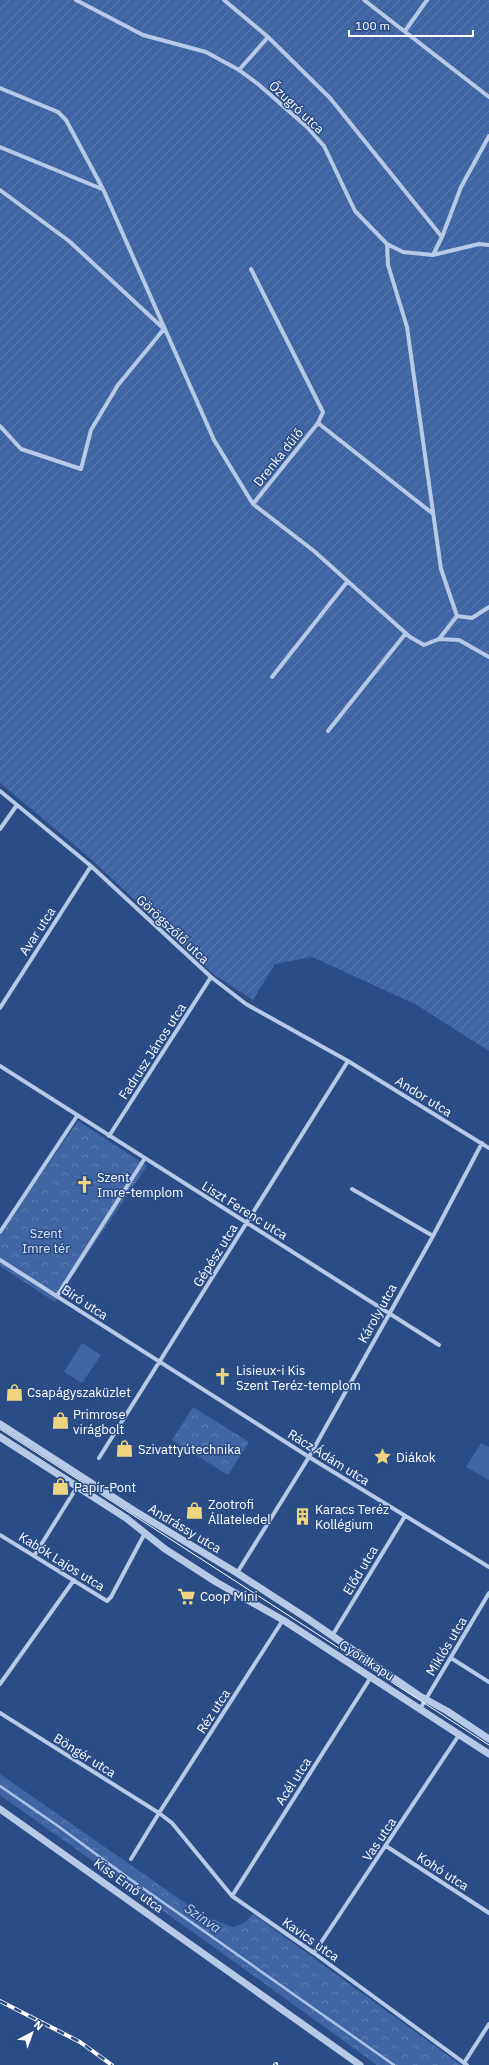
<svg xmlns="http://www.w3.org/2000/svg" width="489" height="2065" font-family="'IBM Plex Sans',sans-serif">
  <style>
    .forest { fill: url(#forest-crowns) }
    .garden { fill: url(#garden-furrows) }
    .pitch { fill: #3f66a2 }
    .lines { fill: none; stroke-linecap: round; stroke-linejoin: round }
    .stream { stroke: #abc3e7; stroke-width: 2.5 }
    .minor { stroke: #b6c9e7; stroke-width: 4 }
    .tertiary { stroke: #b6c9e7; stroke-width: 7 }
    .tram { stroke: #fff; stroke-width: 1 }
    .rail-casing { stroke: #fff; stroke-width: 4 }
    .rail { stroke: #2a4d86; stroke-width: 2.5; stroke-dasharray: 8; stroke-linecap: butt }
    .labels { text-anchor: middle; stroke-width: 3; stroke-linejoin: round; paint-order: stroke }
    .street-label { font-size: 13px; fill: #fff; stroke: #2a4d86 }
    .poi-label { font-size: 13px; fill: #fff; stroke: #2a4d86; text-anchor: start }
    .park-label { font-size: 13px; fill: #d9e5f6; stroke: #2a4d86 }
    .water-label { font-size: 14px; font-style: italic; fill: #c2d4ef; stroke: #2a4d86 }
  </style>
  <defs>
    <pattern id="forest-crowns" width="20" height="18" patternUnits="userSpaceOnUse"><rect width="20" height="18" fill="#3f66a2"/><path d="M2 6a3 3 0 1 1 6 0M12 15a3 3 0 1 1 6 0" fill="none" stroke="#5c7db0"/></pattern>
    <pattern id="garden-furrows" width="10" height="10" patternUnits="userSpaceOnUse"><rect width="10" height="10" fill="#3f66a2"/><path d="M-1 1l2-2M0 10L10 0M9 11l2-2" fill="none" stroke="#5c7db0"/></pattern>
  </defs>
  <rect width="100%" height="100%" fill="#2a4d86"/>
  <path class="forest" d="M78,1121L147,1166L55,1302L0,1266V1233Z
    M193,1407L249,1442L228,1475L172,1440Z
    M0,1774L204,1916L233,1927L246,1922L253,1914L461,2065H377L218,1950L0,1795Z"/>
  <path class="garden" d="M0,0H489V1051L415,1004L312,957L275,964L253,1000L213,974L90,858L0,783Z"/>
  <path class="pitch" d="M82,1343L101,1355L82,1383L64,1372Z
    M481,1443L489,1447V1480L466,1467Z"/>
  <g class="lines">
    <path class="stream" d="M0,1786L58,1826L127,1877L394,2065"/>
    <path class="minor" d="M76,0L143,35L206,52L239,70L258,84L307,127L324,146L355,211L387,244L403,252L433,255L479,244L489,245
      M224,0L268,37L330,98L442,237
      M364,0L489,97
      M405,31L427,0
      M239,70L268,37
      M0,88L58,112L66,120L103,189L214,440L253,504L314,551L410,637L424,645L439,639L457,616
      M0,147L102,189
      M0,190L69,241L164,329L118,385L91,430L81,469L21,449L0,426
      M387,244L388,265L407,327L441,569L457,616L472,618L489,607
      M433,255L442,237L461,187L489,136
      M251,269L323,412L318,423L253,504
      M318,423L432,513
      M439,639L459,640L489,657
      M272,677L347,582
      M328,731L406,633
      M0,791L91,866L211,977L246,1004L348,1061L489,1148
      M0,829L17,805
      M0,1008L91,866
      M0,1066L439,1345
      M109,1136L211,977
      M352,1189L433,1236
      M0,1232L77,1116
      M0,1260L309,1457L489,1567
      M57,1296L145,1158
      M99,1458L348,1061
      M0,1535L107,1601L111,1597L145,1533
      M34,1556L77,1487
      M237,1573L309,1457L433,1236L482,1143
      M332,1636L405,1516
      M451,1658L489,1682
      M0,1684L74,1580
      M420,1709L489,1593
      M0,1713L159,1813L172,1823L232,1896L314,1953L467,2065
      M386,1846L489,1913
      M131,1859L159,1813L283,1620
      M232,1896L371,1677
      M314,1953L459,1735
      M464,2063L489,2024"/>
    <path class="tertiary" d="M0,1424L133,1510L237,1573L308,1619L418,1695L447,1711L489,1739
      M0,1437L126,1518L165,1549L216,1582L283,1620L489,1754
      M0,1809L360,2065"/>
    <path class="tram" d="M0,1429L489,1745"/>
    <defs>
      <path id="rail" d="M0,2001L80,2042L112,2065
        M275,2065L276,2064"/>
    </defs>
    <use href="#rail" class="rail-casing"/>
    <use href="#rail" class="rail"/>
  </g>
  <defs>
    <symbol id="church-bare" viewBox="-9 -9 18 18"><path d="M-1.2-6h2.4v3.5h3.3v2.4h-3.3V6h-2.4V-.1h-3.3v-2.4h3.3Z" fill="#eed47e" stroke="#2a4d86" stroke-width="2.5" paint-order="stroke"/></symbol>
    <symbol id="shop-bare" viewBox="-9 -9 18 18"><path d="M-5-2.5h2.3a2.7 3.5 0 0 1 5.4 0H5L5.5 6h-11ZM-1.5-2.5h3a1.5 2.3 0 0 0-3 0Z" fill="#eed47e" stroke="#2a4d86" stroke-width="2.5" paint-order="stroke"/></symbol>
    <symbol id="sight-bare" viewBox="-9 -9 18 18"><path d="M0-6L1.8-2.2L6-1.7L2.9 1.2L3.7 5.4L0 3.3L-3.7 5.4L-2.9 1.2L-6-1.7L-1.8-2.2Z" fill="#eed47e" stroke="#2a4d86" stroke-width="2.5" paint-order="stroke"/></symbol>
    <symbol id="building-bare" viewBox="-9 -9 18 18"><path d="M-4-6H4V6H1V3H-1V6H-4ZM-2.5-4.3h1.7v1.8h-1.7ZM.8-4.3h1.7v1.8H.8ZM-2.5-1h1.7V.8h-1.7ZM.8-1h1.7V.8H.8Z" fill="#eed47e" stroke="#2a4d86" stroke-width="2.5" paint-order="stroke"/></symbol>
    <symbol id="supermarket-bare" viewBox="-9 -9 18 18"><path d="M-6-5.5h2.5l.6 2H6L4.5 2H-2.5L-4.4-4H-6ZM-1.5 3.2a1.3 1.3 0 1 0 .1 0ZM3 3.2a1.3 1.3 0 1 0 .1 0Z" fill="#eed47e" stroke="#2a4d86" stroke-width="2.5" paint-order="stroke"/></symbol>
  </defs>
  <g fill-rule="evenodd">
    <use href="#church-bare" x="72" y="1172" width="25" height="25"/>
    <use href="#church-bare" x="210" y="1364" width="25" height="25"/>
    <use href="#shop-bare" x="2" y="1380" width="25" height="25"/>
    <use href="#shop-bare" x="48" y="1408" width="25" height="25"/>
    <use href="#shop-bare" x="112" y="1436" width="25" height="25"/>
    <use href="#sight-bare" x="370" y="1444" width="25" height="25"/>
    <use href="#shop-bare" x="48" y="1474" width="25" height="25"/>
    <use href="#shop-bare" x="182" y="1498" width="25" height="25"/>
    <use href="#building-bare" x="290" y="1504" width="25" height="25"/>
    <use href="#supermarket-bare" x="174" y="1584" width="25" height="25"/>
  </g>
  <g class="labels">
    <g class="street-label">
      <text transform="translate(297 107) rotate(43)" y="5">Őzugró utca</text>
      <text transform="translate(278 457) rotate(-51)" y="5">Drenka dűlő</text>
      <text transform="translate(173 929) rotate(43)" y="5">Görögszőlő utca</text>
      <text transform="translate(37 931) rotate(-57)" y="5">Avar utca</text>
      <text transform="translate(152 1051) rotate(-57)" y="5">Fadrusz János utca</text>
      <text transform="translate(424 1096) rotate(32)" y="5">Andor utca</text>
      <text transform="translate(245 1210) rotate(32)" y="5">Liszt Ferenc utca</text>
      <text transform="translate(215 1255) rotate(-58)" y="5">Gépész utca</text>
      <text transform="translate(85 1302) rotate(33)" y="5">Bíró utca</text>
      <text transform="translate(377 1313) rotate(-61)" y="5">Károly utca</text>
      <text transform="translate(329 1457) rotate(32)" y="5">Rácz Ádám utca</text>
      <text transform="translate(185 1528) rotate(31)" y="5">Andrássy utca</text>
      <text transform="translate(62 1561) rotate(32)" y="5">Kabók Lajos utca</text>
      <text transform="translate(360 1570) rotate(-59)" y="5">Előd utca</text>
      <text transform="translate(446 1646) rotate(-59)" y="5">Miklós utca</text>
      <text transform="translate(367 1660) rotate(33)" y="5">Győri kapu</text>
      <text transform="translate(213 1711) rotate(-57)" y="5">Réz utca</text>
      <text transform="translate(85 1755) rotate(32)" y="5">Böngér utca</text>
      <text transform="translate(293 1781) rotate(-57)" y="5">Acél utca</text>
      <text transform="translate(379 1839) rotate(-56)" y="5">Vas utca</text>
      <text transform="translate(443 1871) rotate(33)" y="5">Kohó utca</text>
      <text transform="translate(129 1885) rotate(36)" y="5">Kiss Ernő utca</text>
      <text transform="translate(311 1939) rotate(35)" y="5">Kavics utca</text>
    </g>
    <g class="poi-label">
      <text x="97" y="1182">Szent<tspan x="97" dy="15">Imre-templom</tspan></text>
      <text x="236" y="1375">Lisieux-i Kis<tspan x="236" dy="15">Szent Teréz-templom</tspan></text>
      <text x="27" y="1397">Csapágyszaküzlet</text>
      <text x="73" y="1419">Primrose<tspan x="73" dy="15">virágbolt</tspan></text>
      <text x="138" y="1454">Szivattyútechnika</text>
      <text x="396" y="1462">Diákok</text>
      <text x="74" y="1492">Papír-Pont</text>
      <text x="208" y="1509">Zootrofi<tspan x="208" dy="15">Állateledel</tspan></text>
      <text x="315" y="1514">Karacs Teréz<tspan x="315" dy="15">Kollégium</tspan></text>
      <text x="200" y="1601">Coop Mini</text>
    </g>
    <g class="park-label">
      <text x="46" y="1238">Szent<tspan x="46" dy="15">Imre tér</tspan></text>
    </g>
    <g class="water-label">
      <text transform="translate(203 1918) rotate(35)" y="5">Szinva</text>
    </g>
  </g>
  <g transform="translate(32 2033) rotate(41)" stroke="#2a4d86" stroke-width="3" paint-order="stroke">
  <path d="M0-3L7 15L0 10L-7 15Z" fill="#ffffff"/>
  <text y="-6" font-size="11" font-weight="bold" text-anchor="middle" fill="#ffffff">N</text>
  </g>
  <path d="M349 30v6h124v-6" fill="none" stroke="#ffffff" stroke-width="2"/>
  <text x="355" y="30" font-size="12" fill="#ffffff" stroke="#2a4d86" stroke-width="3" paint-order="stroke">100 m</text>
</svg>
